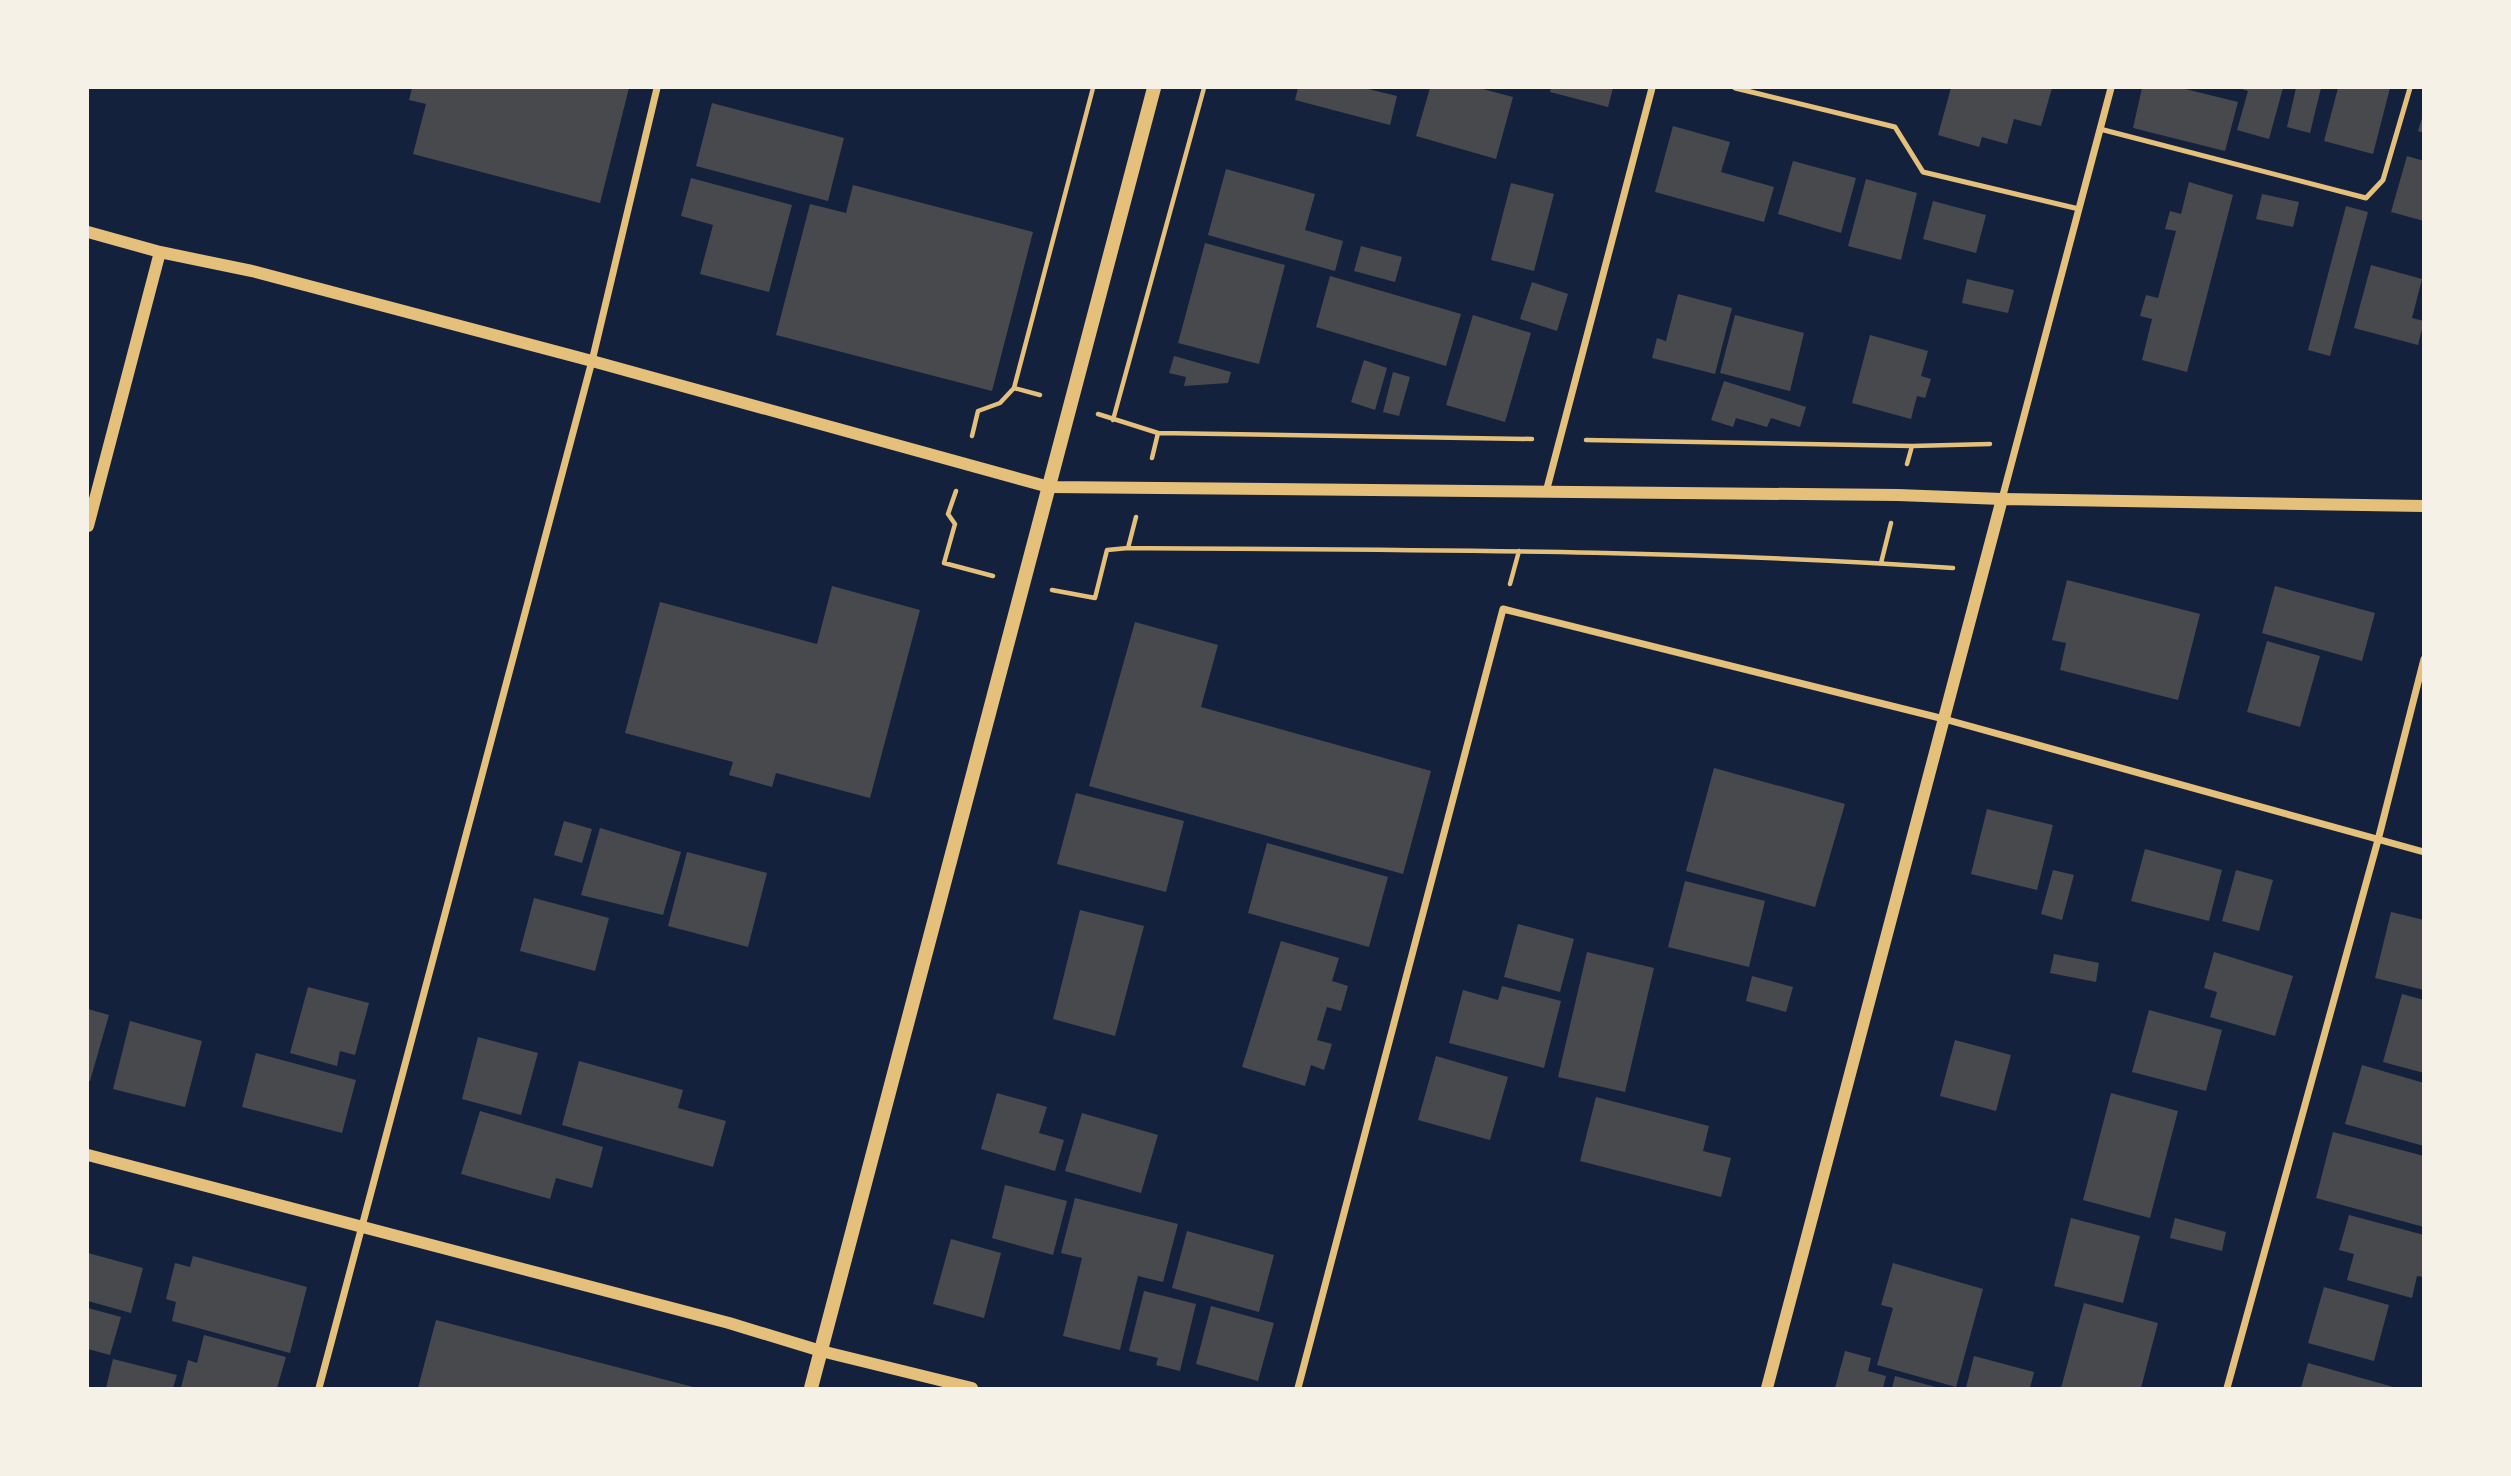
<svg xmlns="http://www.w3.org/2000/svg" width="2511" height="1476" font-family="'Sofia Sans Condensed',sans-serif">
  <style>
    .building { fill: #48494c }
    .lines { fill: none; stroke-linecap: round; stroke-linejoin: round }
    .path { stroke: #e5c07b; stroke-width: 4.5 }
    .service { stroke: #e5c07b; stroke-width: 5 }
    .minor { stroke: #e5c07b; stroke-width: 7 }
    .tertiary { stroke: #e5c07b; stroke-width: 12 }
    .secondary { stroke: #e5c07b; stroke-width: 14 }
  </style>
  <rect width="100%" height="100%" fill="#14213d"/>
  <path class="building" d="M412,88H629L600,203L413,154L426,104L409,100Z
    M1298,88H1364L1397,96L1390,125L1295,100Z
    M1430,88H1479L1513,97L1496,159L1416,136Z
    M1551,88H1613L1608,107L1550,92Z
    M1951,88H2052L2041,126L2014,119L2007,144L1982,137L1979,147L1938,135Z
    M2142,88H2181L2238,102L2225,151L2133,128Z
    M2239,88H2283L2269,139L2237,130L2248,91Z
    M2296,88H2321L2310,133L2287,127Z
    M2338,88H2390L2373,154L2324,141Z
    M712,103L844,138L828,201L696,166Z
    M2424,112V133L2418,131Z
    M1673,126L1730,142L1721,172L1774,187L1764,222L1655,192Z
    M2407,156L2424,161V221L2391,212Z
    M1793,161L1856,178L1841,233L1778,214Z
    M1226,169L1315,194L1305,230L1343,241L1335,271L1208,235Z
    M691,178L792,205L769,292L700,274L713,225L681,216Z
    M1866,179L1917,193L1901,260L1848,246Z
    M2189,182L2233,195L2187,372L2142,360L2152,319L2140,316L2146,295L2158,298L2176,231L2165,229L2170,211L2181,214Z
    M1511,183L1554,194L1534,271L1491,260Z
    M853,185L1033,232L992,391L776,335L810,204L846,213Z
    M2262,194L2299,202L2293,227L2256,219Z
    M1933,201L1986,215L1976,253L1923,239Z
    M2346,206L2368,212L2330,356L2308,350Z
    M1205,243L1285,265L1259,364L1178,343Z
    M1361,246L1402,257L1395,282L1354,271Z
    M2371,265L2422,279L2412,318L2424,321L2418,345L2354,328Z
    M1330,276L1461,314L1446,366L1316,327Z
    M1967,279L2014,290L2008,313L1962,303Z
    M1532,282L1568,294L1557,331L1520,319Z
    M1678,294L1732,308L1715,374L1652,358L1657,338L1666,341Z
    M1473,315L1531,333L1505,422L1446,405Z
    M1735,315L1804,333L1790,391L1720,373Z
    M1870,335L1928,351L1921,376L1931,379L1925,398L1917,396L1911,419L1852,403Z
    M1174,356L1231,372L1228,383L1184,386L1186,377L1169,373Z
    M1364,360L1387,368L1375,410L1351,402Z
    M1393,372L1410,377L1399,416L1383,412Z
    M1724,381L1806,407L1800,427L1771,418L1767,427L1736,418L1733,427L1711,420Z
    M2067,580L2200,614L2178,700L2060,670L2066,643L2052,640Z
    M832,586L920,610L870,798L776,773L772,787L729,775L733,762L625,733L660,602L817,644Z
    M2275,586L2375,613L2362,661L2262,633Z
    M1135,622L1218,645L1201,707L1431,771L1403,874L1089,786Z
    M2267,641L2320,656L2300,727L2247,712Z
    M1714,768L1845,804L1815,907L1686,871Z
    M1076,793L1184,821L1166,892L1057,864Z
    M1987,809L2053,825L2037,890L1971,874Z
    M564,821L592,829L582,863L554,855Z
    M600,828L681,852L663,915L581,895Z
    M1267,843L1388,877L1369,947L1248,913Z
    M2145,849L2222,870L2209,921L2131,901Z
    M687,852L767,873L748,947L668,926Z
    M2053,870L2074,875L2062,920L2041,914Z
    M2236,870L2273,880L2259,931L2222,921Z
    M1685,881L1765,901L1749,967L1668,947Z
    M534,898L609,918L595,971L520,951Z
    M1080,910L1144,926L1115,1036L1053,1019Z
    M2391,912L2424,920V990L2375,978Z
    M1518,924L1574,939L1560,992L1504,977Z
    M1281,941L1339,958L1332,981L1348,986L1341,1011L1327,1007L1317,1040L1332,1044L1324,1070L1311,1065L1305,1086L1242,1067Z
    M1587,952L1654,968L1625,1092L1558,1077Z
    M2214,952L2293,976L2275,1036L2210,1017L2217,992L2204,988Z
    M2054,954L2099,963L2096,982L2050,973Z
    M1752,976L1793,987L1786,1012L1746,1001Z
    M1502,986L1561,1001L1544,1068L1449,1043L1463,990L1498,1000Z
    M308,987L369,1003L355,1055L340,1051L337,1066L290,1053Z
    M2402,994L2424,1000V1073L2383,1062Z
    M88,1009L109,1015L90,1081H88Z
    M2149,1010L2222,1030L2206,1091L2132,1072Z
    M130,1021L202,1041L185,1107L113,1089Z
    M478,1037L538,1053L521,1115L462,1099Z
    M1955,1040L2011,1055L1996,1111L1940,1096Z
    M256,1053L356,1080L342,1133L242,1107Z
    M1436,1056L1508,1077L1490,1140L1418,1120Z
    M579,1061L683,1090L678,1108L726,1121L713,1167L562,1125Z
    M2362,1065L2424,1083V1146L2345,1124Z
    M997,1093L1047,1107L1039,1133L1064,1140L1055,1171L981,1149Z
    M2111,1093L2178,1111L2150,1218L2083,1200Z
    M1596,1097L1709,1126L1703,1151L1731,1158L1721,1197L1580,1161Z
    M480,1111L603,1147L592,1188L556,1178L550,1199L461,1174Z
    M1082,1113L1158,1135L1141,1193L1065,1171Z
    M2333,1132L2424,1156V1227L2316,1198Z
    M1005,1185L1067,1201L1053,1255L992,1238Z
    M1075,1198L1178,1224L1163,1282L1138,1276L1120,1350L1063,1336L1082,1258L1061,1253Z
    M2349,1215L2424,1235V1277L2417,1276L2412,1298L2347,1280L2354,1254L2339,1250Z
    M2071,1218L2140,1236L2123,1303L2054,1286Z
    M2175,1218L2226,1232L2222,1251L2170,1238Z
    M1187,1231L1274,1255L1259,1312L1172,1288Z
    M951,1239L1001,1253L984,1318L933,1304Z
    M88,1253L143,1268L131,1313L88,1301Z
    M193,1256L307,1287L290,1353L172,1321L176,1302L166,1299L175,1263L190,1267Z
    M1893,1263L1983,1289L1956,1387L1877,1365L1893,1308L1881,1305Z
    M2324,1287L2389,1305L2374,1361L2308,1343Z
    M1144,1291L1196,1304L1180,1371L1156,1365L1158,1358L1129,1351Z
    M2084,1303L2158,1323L2141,1388H2061Z
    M1211,1306L1274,1323L1258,1381L1196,1364Z
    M88,1308L121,1317L110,1355L88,1349Z
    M436,1320L697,1388H418Z
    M204,1335L286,1357L277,1388H181L188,1360L197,1363Z
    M1845,1351L1871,1358L1868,1371L1886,1376L1883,1388H1835Z
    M1974,1356L2034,1372L2030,1388H1966Z
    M113,1359L177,1375L173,1388H106Z
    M2308,1363L2397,1388H2301Z
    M1895,1376L1939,1388H1892Z"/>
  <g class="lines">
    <path class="path" d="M1014,388L1040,395
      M1098,414L1158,433L1152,458
      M1113,420L1204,88
      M1158,433L1532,439
      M972,436L978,411L1000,403L1014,388L1093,88
      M1586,440L1912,446L1990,444
      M1907,464L1912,446
      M956,491L948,514L955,524L944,563L993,576
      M1128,548L1136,517
      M1881,563L1891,523
      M1510,584L1519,551
      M1052,590L1095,598L1107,550L1128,548C1403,550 1679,549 1953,568"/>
    <path class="service" d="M1735,88L1895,127L1923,172L2079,209
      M2100,129L2366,198L2383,180L2410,88"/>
    <path class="minor" d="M1546,492L1652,88
      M2002,499L2111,88
      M319,1388L592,361L657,88
      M1298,1388L1503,609L1944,719L2424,852
      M2227,1388L2378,840L2424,659"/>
    <path class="tertiary" d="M88,232L160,252L252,271L592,361L1049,487L1898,495L2002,499L2424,506
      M88,526L160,252
      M88,1155L729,1323L821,1351L972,1388
      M1767,1388L2002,499"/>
    <path class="secondary" d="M811,1388L1154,88"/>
  </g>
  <rect width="2511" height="1476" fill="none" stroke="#f6f1e7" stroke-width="178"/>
</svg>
